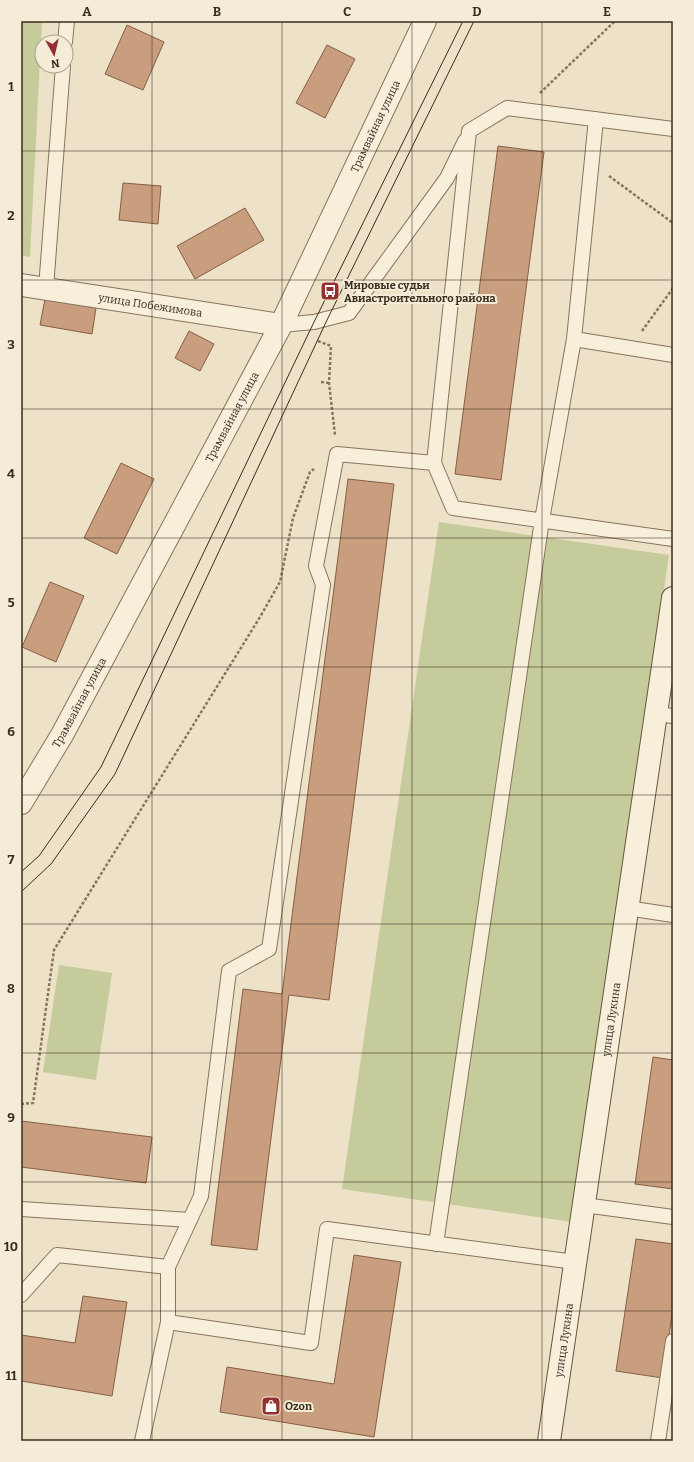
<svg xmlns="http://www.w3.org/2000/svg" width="694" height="1462" font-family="Bitter,serif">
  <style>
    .green { fill: #c5cb9b }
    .building { fill: #c99e7e; stroke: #865e44 }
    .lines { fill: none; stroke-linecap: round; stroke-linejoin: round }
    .lane-casing { stroke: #88745d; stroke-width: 16 }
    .street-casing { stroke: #88745d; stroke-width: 24 }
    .secondary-casing { stroke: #695540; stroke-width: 24 }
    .path { stroke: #88745d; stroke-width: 2.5; stroke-dasharray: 3 2; stroke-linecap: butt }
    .lane { stroke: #f8efda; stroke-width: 14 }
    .street { stroke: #f8efda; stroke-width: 22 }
    .secondary { stroke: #f8efda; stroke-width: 22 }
    .tram { stroke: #382c20; stroke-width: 1 }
    .grid { fill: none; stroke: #382c20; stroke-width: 1; stroke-opacity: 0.55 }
    .labels { text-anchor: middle; stroke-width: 4; stroke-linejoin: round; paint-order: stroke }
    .street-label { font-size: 11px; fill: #382c20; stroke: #f4ecd6 }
    .poi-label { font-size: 11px; font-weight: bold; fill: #382c20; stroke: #f4ecd6; text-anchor: start }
    .neatline { fill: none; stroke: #382c20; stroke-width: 1.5 }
    .grid-label { font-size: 13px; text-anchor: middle; font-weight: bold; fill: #382c20 }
  </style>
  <rect width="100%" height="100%" fill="#ede1c7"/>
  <path class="green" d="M21,21H42L30,257L21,255Z
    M439,522L669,555L572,1222L342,1189Z
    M59,965L112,973L96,1080L43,1072Z"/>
  <path class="building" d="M127,25L164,42L143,90L105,74Z
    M327,45L355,59L325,118L296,103Z
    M498,146L544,152L501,480L455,474Z
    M123,183L161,186L158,224L119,220Z
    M245,208L264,240L195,279L177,246Z
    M45,299L96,308L92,334L40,325Z
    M189,331L214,344L200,371L175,358Z
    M121,463L154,479L117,554L84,538Z
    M348,479L394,484L329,1000L289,995L257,1250L211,1245L243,989L282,994Z
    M50,582L84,596L56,662L22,647Z
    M653,1057L673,1060V1189L635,1184Z
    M21,1121L152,1137L146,1183L21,1167Z
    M636,1239L673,1244V1307L663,1378L616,1371Z
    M354,1255L401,1262L374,1437L220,1412L227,1367L334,1384Z
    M83,1296L127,1302L112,1396L21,1381V1335L75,1343Z"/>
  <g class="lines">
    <defs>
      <path id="lane" d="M65,42L67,21
        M596,119L574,339L673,355
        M46,288L63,66
        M281,325L314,322L349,313L447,178L465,141
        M434,463L453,508L673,539
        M656,714L673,716
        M627,908L673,915
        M584,1205L673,1217
        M21,1209L190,1220
        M436,1244L542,520L574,339
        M168,1267L201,1196L229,971L269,949L323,585L316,566L337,454L434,463L469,131L507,108L673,129
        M21,1295L57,1255L168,1267V1322
        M142,1441L168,1322L311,1343L327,1229L575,1262
        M658,1441L673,1341"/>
      <g id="street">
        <path id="s1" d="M21,285L281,325"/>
        <path id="s2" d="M21,803L62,735L281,325L425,21"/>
      </g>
      <g id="secondary">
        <path id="s3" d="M549,1441L673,598"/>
      </g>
    </defs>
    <use href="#lane" class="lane-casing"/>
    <use href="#street" class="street-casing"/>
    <use href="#secondary" class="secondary-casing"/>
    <path class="path" d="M540,93L615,21
      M609,176L673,223
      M642,331L673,288
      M318,341L331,346L329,383L335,435
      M321,382L329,383
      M21,1104L33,1103L54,950L260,617L280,582L293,518L310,472L314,469"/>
    <use href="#lane" class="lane"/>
    <use href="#street" class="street"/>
    <use href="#secondary" class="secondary"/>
    <path class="tram" d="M21,872L39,856L101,767L314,322L463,21
      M21,892L51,864L115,774L327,320L474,21"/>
  </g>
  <path class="grid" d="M152,21V1441M282,21V1441M412,21V1441M542,21V1441M21,151H673M21,280H673M21,409H673M21,538H673M21,667H673M21,795H673M21,924H673M21,1053H673M21,1182H673M21,1311H673"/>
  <defs>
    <symbol id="bus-square" viewBox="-11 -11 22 22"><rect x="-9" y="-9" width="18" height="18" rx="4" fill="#942f30" stroke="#f4ecd6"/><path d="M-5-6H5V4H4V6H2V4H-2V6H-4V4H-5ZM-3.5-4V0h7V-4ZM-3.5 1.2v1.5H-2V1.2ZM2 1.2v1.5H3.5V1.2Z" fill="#fff"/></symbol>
    <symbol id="shop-square" viewBox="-11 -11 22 22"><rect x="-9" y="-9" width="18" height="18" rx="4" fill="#942f30" stroke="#f4ecd6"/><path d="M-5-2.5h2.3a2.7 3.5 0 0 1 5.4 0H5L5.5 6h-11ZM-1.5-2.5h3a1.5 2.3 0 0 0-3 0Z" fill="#fff"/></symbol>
  </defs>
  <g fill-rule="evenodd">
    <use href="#bus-square" x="319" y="280" width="22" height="22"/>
    <use href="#shop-square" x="260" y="1395" width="22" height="22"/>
  </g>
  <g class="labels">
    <g class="street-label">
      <text dy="4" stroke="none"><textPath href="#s2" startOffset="764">Трамвайная улица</textPath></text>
      <text dy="4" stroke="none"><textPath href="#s1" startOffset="131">улица Побежимова</textPath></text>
      <text dy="4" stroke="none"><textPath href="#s2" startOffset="440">Трамвайная улица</textPath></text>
      <text dy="4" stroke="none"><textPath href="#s2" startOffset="116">Трамвайная улица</textPath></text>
      <text dy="4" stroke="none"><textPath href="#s3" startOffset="426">улица Лукина</textPath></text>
      <text dy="4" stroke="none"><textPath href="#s3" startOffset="102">улица Лукина</textPath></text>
    </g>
    <g class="poi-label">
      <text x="344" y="289">Мировые судьи<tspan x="344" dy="13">Авиастроительного района</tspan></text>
      <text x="285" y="1410">Ozon</text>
    </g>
  </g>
  <rect width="694" height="1462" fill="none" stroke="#f4ecd6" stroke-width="44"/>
  <g transform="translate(54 54) rotate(172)"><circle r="19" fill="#f4ecd6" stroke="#a99f8d"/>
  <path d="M0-3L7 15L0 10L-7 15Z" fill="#942f30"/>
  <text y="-6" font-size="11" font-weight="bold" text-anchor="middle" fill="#382c20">N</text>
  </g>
  <rect x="22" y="22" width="650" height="1418" class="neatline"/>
  <g class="grid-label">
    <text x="87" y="16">A</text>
    <text x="217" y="16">B</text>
    <text x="347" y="16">C</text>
    <text x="477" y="16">D</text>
    <text x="607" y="16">E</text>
    <text x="11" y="91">1</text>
    <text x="11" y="220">2</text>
    <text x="11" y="349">3</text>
    <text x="11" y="478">4</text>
    <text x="11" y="607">5</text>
    <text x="11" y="736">6</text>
    <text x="11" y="864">7</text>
    <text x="11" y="993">8</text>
    <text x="11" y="1122">9</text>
    <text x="11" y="1251">10</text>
    <text x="11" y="1380">11</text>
  </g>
</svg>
